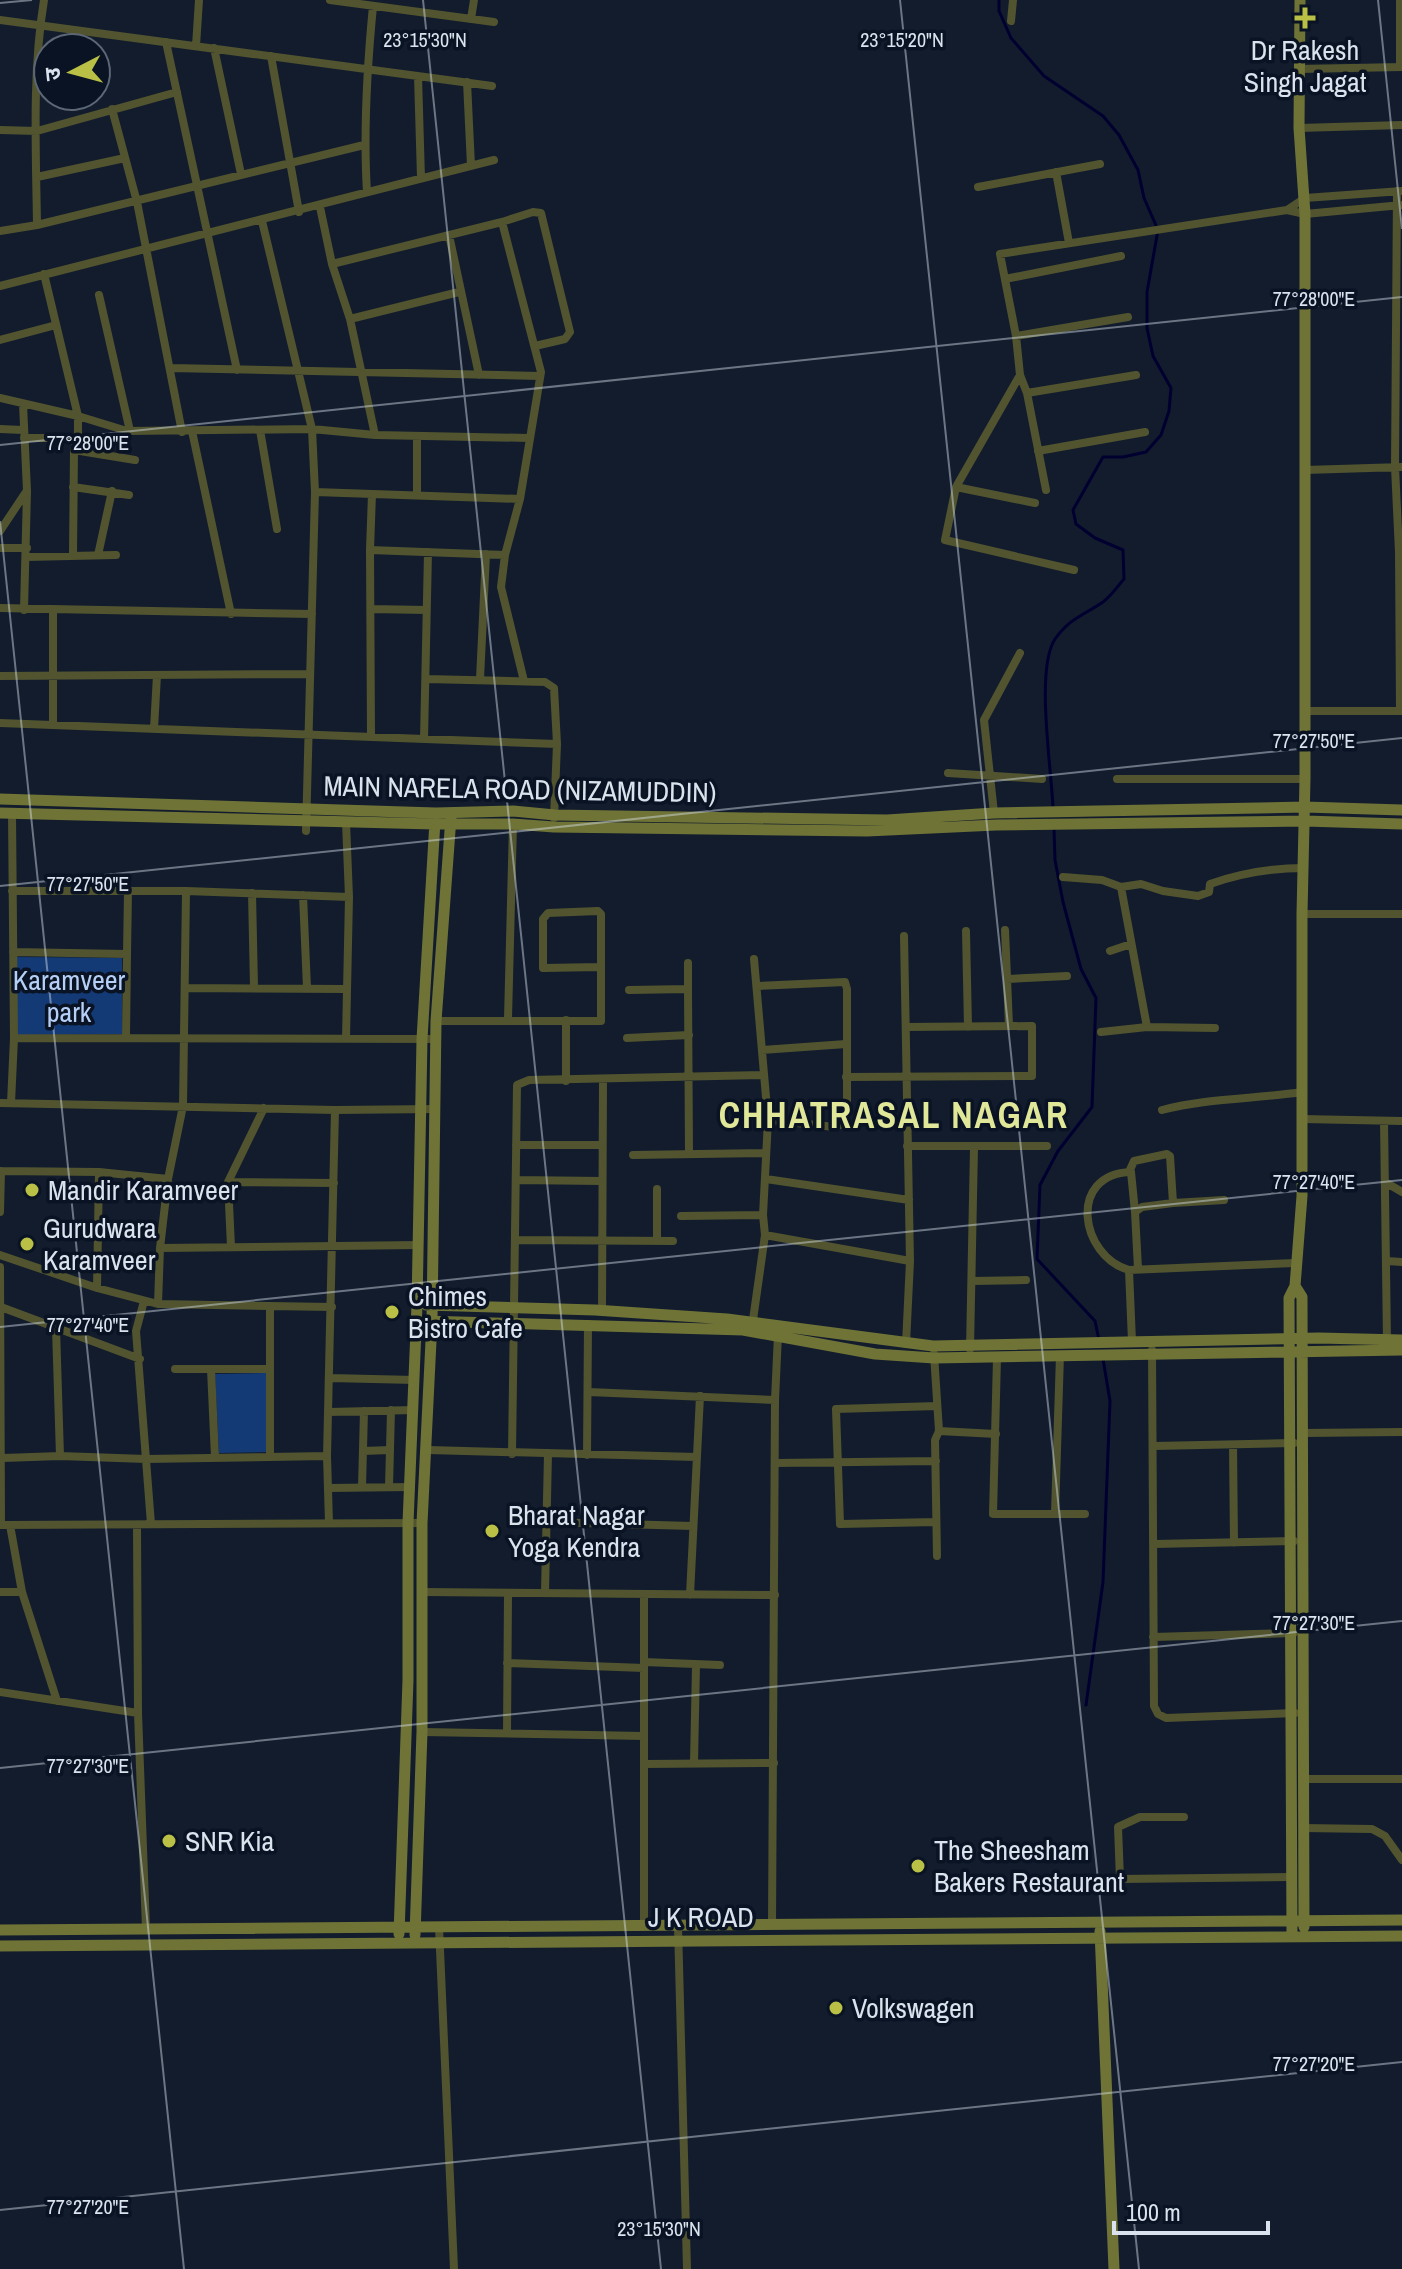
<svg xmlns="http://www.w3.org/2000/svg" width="1402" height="2269" font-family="'Archivo Narrow','Noto Sans Devanagari',sans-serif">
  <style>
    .green { fill: #143a76 }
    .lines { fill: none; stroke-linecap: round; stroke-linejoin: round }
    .stream { stroke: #000030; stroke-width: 3 }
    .street { stroke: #51542f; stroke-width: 8 }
    .secondary { stroke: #6f7336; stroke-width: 11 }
    .ticks { fill: none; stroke: #dae2ee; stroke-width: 2; stroke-opacity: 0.45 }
    .poi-dot { fill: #bac045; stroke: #091323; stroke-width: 3 }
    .labels { text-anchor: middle; stroke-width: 7; stroke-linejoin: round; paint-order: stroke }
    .poi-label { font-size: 28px; fill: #dae2ee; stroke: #091323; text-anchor: start }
    .street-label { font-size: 28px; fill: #dae2ee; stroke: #091323 }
    .park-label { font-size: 28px; fill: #b6cff6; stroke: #091323 }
    .district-label { font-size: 36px; font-weight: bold; letter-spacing: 2px; fill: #e1e799; stroke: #091323 }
    .ticks-label { font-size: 20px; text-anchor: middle; fill: #dae2ee; stroke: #091323; stroke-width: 7; stroke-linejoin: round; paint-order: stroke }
  </style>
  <rect width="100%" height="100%" fill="#121c2d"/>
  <path class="green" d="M16,957L122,958V1034L17,1035Z
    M266,1373V1452L219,1453L215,1374Z"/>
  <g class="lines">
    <path class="stream" d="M999,0V11L1011,38L1044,76L1103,116L1119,135L1138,170L1144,198L1158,230L1147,292V328L1153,356L1171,388L1169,411L1161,435L1146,452L1123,457H1103L1073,510L1076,524L1095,538L1123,550L1124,579C1117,587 1111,596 1103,602C1084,615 1070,618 1055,639C1035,669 1052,772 1053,809
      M1054,829L1055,860L1063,902L1081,969L1096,998L1092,1107L1058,1151L1040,1185L1037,1259L1095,1321L1099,1340
      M1086,1705L1103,1582L1110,1401L1103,1359"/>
    <path class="street" d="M44,0C32,73 36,151 37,225L364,145
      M330,0L494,22
      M471,19L474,0
      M0,20L492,86
      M1011,21L1013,0
      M166,42L237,370
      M196,46L199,0
      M214,48L241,174
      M271,56L299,212
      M1400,67V0
      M1299,69L1402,67
      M418,76L421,178
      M467,82L471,166
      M112,109L137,202L182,432
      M1299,128L1402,125
      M0,130L37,131L177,92
      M1056,172L1069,243
      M37,177L125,158
      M978,187L1100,164
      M1397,191L1395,467L1399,552L1400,711
      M367,192C363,129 367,68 373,6
      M320,207L332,264L350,319L375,435
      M1287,210L1305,198L1402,191
      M262,221L312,429L315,492L306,831
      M502,222L541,372L520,499L505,555L501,587L524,681
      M0,231L37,225
      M449,235L479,375
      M332,264L502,222L533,212L541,213L570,332L565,339L535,346
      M44,274L78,416V438L74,450L73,555
      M1005,279L1121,256
      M0,286L494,160
      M99,295L130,431
      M350,319L459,292
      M1016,336L1128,317
      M0,340L56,325
      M171,368L540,376
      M1020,375L956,487L945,540L1074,570
      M1027,393L1136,375
      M0,398L78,416L127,431L312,429L375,435L529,438
      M23,404L27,491L24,610
      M0,429L23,430
      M260,430L277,529
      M192,431L231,614
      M417,436V495
      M24,438H78
      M74,450L135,460
      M1038,451L1145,432
      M1305,470L1402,467
      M73,487L129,495
      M956,487L1035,503
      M1046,490L1027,393L1020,375L1016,336L1000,254L1287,210L1305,214L1402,205
      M315,492L520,499
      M0,531L26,492
      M0,548H27
      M370,550L505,555
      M98,555L112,491
      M26,557L116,555
      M0,608L312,614
      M371,609L426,610
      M0,676L310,674
      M426,679L545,682L554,688L557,744L554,818
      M480,679L486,554
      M1305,711H1402
      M0,723L557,744
      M53,724V611
      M154,729L157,675
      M371,737L370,550L372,494
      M424,739L428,552
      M948,773L1042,779
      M1117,779H1305
      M994,813L984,720L1020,653
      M346,822L349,897L346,1038
      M1063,877L1102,880L1121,887L1141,884L1163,891L1198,896L1209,892L1210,884C1241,873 1270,868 1304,868
      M1121,887L1147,1027
      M12,891H186L349,897
      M252,893L254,987
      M303,895L307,988
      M1302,914H1402
      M1005,930L1009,1026
      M966,931L968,1027
      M904,936L910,1261L906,1344
      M1110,951L1131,944
      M13,952L127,954L126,1037
      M127,954L128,891
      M1007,979L1067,976
      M757,986L845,982L847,989V1114L844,1123L835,1127L768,1120
      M185,988L347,989
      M688,989V963
      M629,990L688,989L689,1154
      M508,1019L513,824
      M566,1020V1081
      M436,1021H601V914L598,911L548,913L543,919V968L600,967
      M1101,1032L1147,1027L1215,1028
      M14,1038L437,1039
      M627,1038L689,1035
      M762,1050L846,1044
      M846,1077L1032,1076V1026L906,1027
      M0,1103L335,1110L435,1109
      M11,1103L14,1038L12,813
      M1162,1110C1207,1098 1255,1099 1302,1092
      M1302,1119L1402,1121
      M1384,1121L1387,1341
      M516,1145H601
      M907,1146H1047
      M633,1155L766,1153
      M0,1171L99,1172L168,1179
      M1129,1172L1134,1161L1167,1154L1170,1156L1173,1203L1224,1200
      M766,1179L909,1200
      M516,1180L602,1181
      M228,1182L334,1183
      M1385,1182L1402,1192
      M657,1189V1241
      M0,1212L1,1171
      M1135,1212L1131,1172C1067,1174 1080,1256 1129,1270L1295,1263
      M681,1216L763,1215
      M765,1235L910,1261
      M516,1240L673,1241
      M231,1247L228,1182L264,1108
      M160,1248L418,1245
      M0,1255L97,1288L158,1304L332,1307
      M1387,1261L1402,1262
      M0,1267L1,1525
      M1138,1269L1135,1212L1142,1207L1173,1203
      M1129,1270L1132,1341
      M972,1281L1026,1280
      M97,1288L99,1172
      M144,1301L136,1331L151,1524
      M158,1304L160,1248L168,1179L183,1106L186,891
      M1,1307L140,1359
      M602,1311L603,1080
      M752,1327L765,1235L763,1215L768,1120L754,959
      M56,1328L60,1456
      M970,1349L974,1147
      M1152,1350L1154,1706L1158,1714L1166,1718L1295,1713
      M934,1354L939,1431L935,1440L937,1556
      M997,1358L993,1514H1085
      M175,1369H270
      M211,1369L215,1457
      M330,1378L415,1380
      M589,1392L775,1400
      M329,1412L414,1410
      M939,1431L996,1434
      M1303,1433L1402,1432
      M1233,1445L1234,1543
      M1154,1446L1294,1443
      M428,1450L697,1457
      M363,1451L390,1450
      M512,1454L517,1085L529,1080L763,1075
      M270,1455V1306
      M587,1455L588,1324
      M3,1458L60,1456L146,1459L327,1456
      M776,1463L936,1461
      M362,1487L364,1411
      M389,1487L391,1410
      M328,1488L411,1487
      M1055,1513L1060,1355
      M546,1522L693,1526
      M936,1522L840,1524L836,1409L937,1406
      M329,1523L327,1456L335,1110
      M0,1525L422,1523
      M10,1525L22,1592L57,1701
      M137,1526L138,1713L146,1929
      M1154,1544L1294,1541
      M0,1592H22
      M422,1592L775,1595
      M545,1593L548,1453
      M690,1595L700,1396
      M1153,1637L1294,1633
      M644,1662L720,1665
      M507,1663L644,1668
      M0,1692L138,1713
      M422,1732L644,1736
      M507,1733L508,1593
      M694,1763L696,1665
      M644,1764L774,1763
      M1303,1779H1402
      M1184,1817H1140L1118,1827L1120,1879L1291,1877
      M1303,1828L1372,1829L1385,1836L1402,1860
      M772,1925L775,1400L778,1334
      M644,1926V1595
      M678,1926L687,2269
      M439,1927L454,2269"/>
    <path class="secondary" d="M0,799L436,813L513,811L555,815L887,820L994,813L1305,807L1402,810
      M0,813L434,824H513L554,827L867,831L996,825L1305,821L1402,824
      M1295,1286L1302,1297L1304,1927
      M426,1305L595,1310L727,1319L933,1346L1319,1338L1402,1340
      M425,1321L743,1330L875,1354L934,1358L1402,1350
      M0,1930L1402,1920
      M1100,1931L1114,2269
      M399,1934L408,1680V1523L417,1305L422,1039L435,821
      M415,1935L422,1732V1523L432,1321L436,1021L451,817
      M1292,1937L1289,1298L1295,1286L1302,1196V914L1305,779V214L1299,128L1300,0
      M0,1946L1402,1936"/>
  </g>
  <path class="ticks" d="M423,0L661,2269M900,0L1139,2269M1378,0L1402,229M0,3L32,0M0,445L1402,297M0,521L184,2269M0,886L1402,738M0,1327L1402,1180M0,1768L1402,1621M0,2210L1402,2062"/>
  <g class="poi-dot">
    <path d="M1301 6h8v8h8v8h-8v8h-8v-8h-8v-8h8z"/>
    <circle cx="32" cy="1190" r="8"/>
    <circle cx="27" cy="1244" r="8"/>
    <circle cx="392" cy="1312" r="8"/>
    <circle cx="492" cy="1531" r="8"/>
    <circle cx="169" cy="1841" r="8"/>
    <circle cx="918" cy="1866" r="8"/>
    <circle cx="836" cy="2008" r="8"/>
  </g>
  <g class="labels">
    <g class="poi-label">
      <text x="1305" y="60" text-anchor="middle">Dr Rakesh<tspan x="1305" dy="32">Singh Jagat</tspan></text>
      <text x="48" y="1200">Mandir Karamveer</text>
      <text x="43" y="1238">Gurudwara<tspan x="43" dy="32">Karamveer</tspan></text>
      <text x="408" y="1306">Chimes<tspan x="408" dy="32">Bistro Cafe</tspan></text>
      <text x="508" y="1525">Bharat Nagar<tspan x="508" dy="32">Yoga Kendra</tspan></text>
      <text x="185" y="1851">SNR Kia</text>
      <text x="934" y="1860">The Sheesham<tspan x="934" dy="32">Bakers Restaurant</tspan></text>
      <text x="852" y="2018">Volkswagen</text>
    </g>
    <g class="street-label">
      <text transform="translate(520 789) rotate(1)" y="10">MAIN NARELA ROAD (NIZAMUDDIN)</text>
      <text x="701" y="1927">J K ROAD</text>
    </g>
    <g class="park-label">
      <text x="69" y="990">Karamveer<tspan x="69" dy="32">park</tspan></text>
    </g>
    <g class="district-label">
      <text x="894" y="1128">CHHATRASAL NAGAR</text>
    </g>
  </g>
  <g class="ticks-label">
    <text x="425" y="47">23°15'30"N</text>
    <text x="902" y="47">23°15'20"N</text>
    <text x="1314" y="306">77°28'00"E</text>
    <text x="88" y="450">77°28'00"E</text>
    <text x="1314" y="748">77°27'50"E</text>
    <text x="88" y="891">77°27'50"E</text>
    <text x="1314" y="1189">77°27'40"E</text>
    <text x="88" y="1332">77°27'40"E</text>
    <text x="1314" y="1630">77°27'30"E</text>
    <text x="88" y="1773">77°27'30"E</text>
    <text x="1314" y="2071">77°27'20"E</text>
    <text x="88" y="2214">77°27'20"E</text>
    <text x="659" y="2236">23°15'30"N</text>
  </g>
  <g transform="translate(72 72) rotate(264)"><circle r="38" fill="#091323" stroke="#5d6674" stroke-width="2"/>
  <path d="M0-6L14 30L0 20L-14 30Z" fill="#bac045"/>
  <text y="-12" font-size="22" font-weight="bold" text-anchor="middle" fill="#dae2ee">उ</text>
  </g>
  <path d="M1114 2221v12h154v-12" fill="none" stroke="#dae2ee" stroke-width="4"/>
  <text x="1126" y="2221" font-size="24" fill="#dae2ee" stroke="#091323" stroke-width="6" paint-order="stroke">100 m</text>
</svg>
